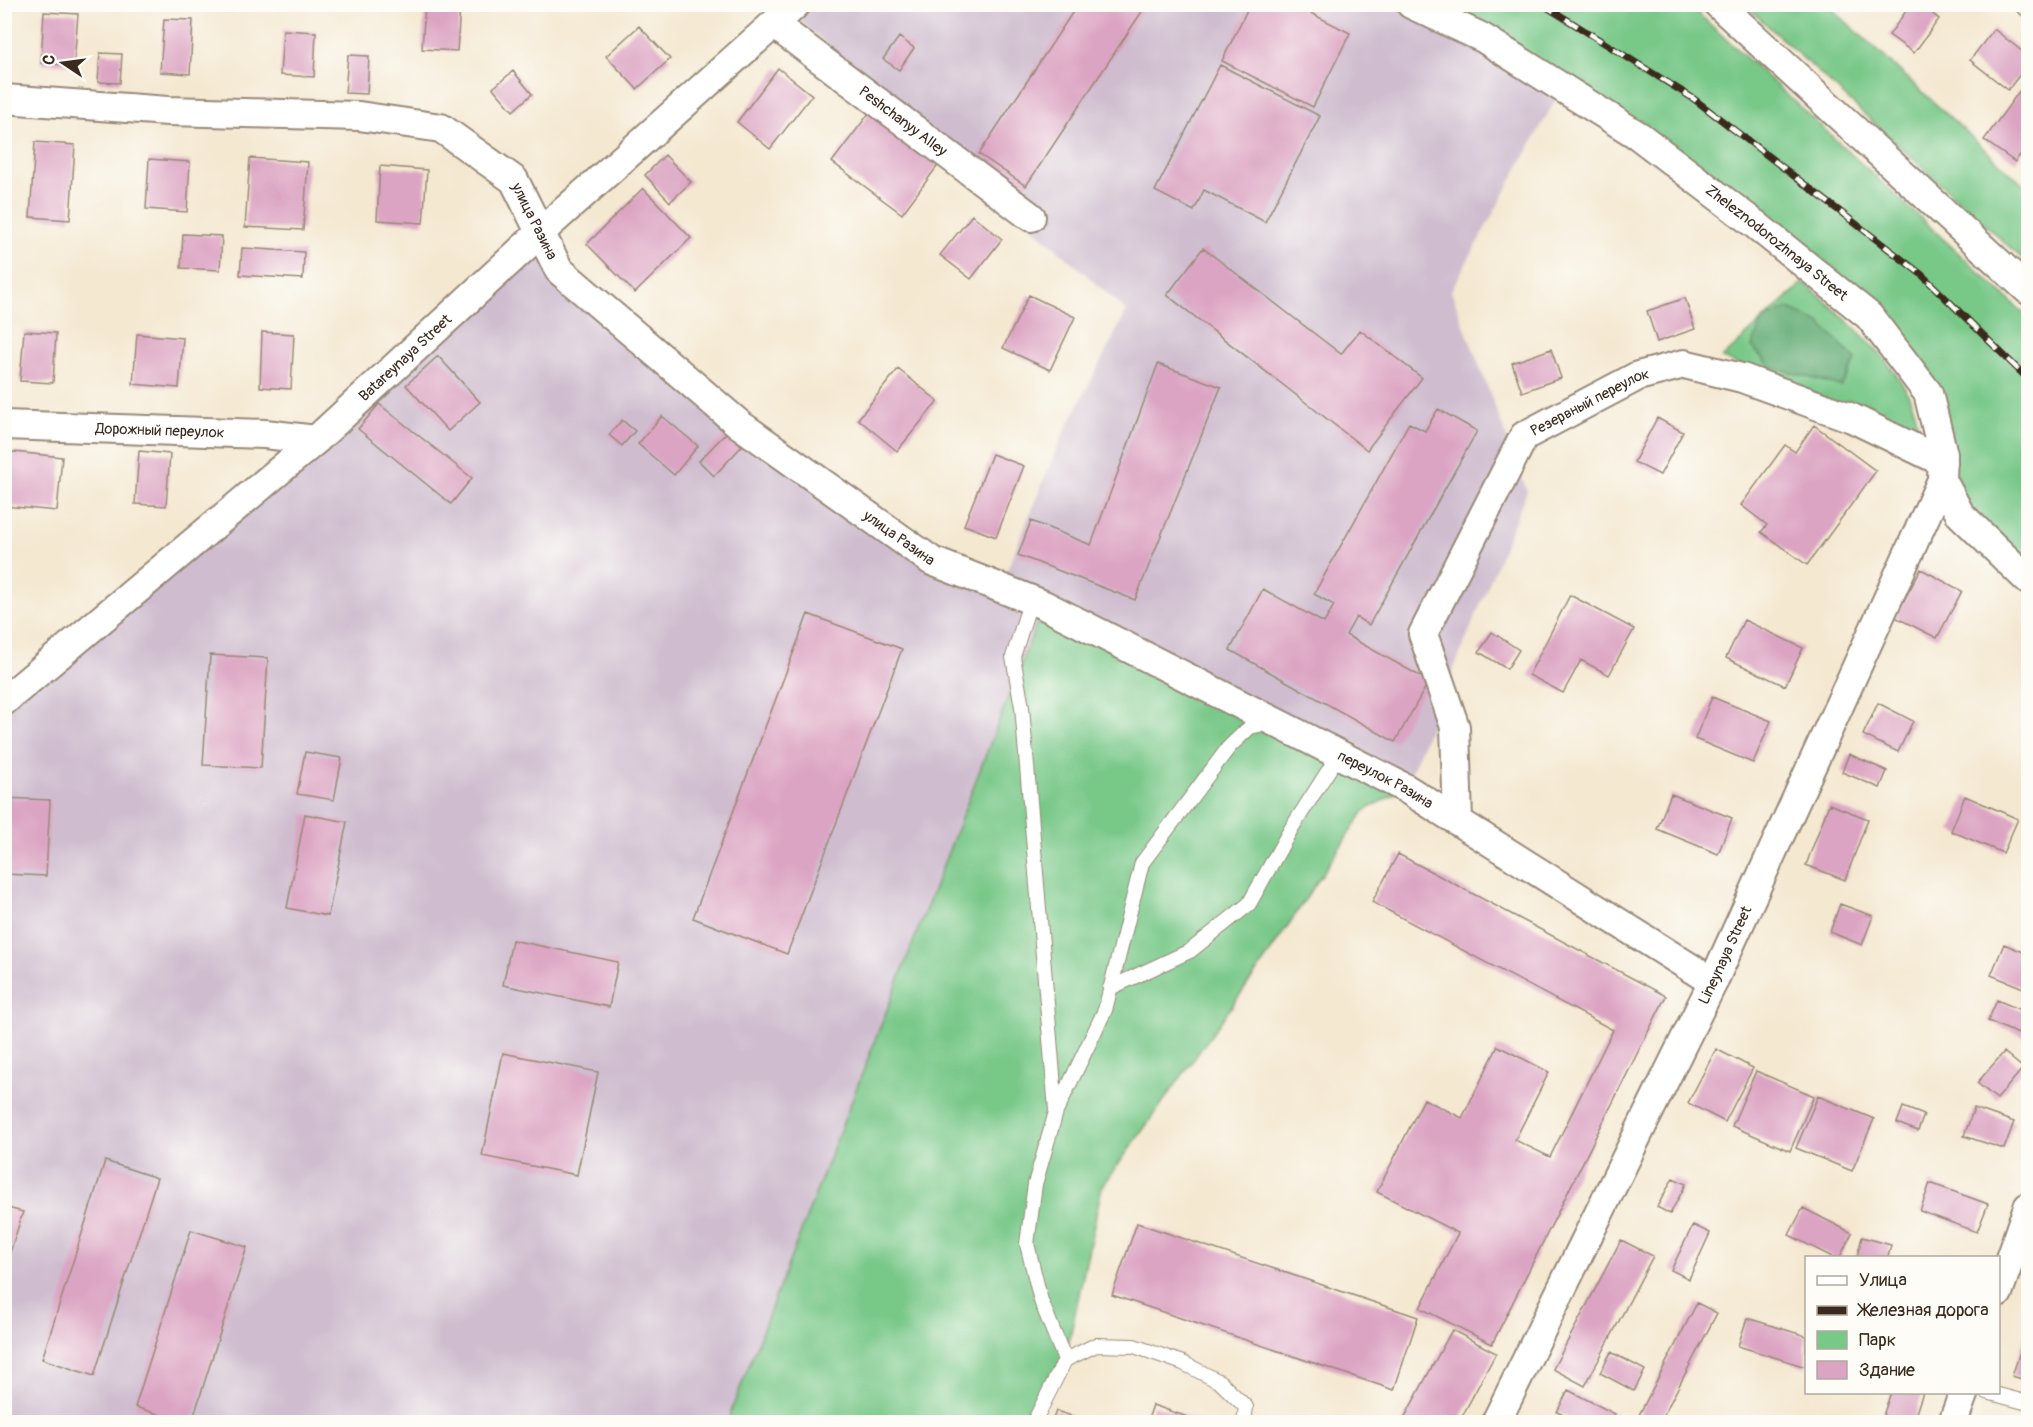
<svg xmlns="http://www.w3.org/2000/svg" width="2033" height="1427" font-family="Pangolin,sans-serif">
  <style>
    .industrial { fill: #cfbdcf }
    .green { fill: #78c888; stroke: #5a7953; stroke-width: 1.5 }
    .forest { fill: #62ac74; stroke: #4e6b49; stroke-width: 1.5 }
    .building { fill: #dca4c3 }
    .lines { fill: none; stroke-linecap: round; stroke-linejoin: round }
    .service-casing { stroke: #988978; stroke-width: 16 }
    .minor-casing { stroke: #988978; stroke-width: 32 }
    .service { stroke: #fff; stroke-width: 14 }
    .minor { stroke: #fff; stroke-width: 28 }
    .rail-casing { stroke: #3b2a1e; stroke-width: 7 }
    .rail { stroke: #fdfcf7; stroke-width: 4.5; stroke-dasharray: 14; stroke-linecap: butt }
    .labels { text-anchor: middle; stroke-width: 5; stroke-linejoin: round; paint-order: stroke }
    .street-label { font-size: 15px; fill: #3b2a1e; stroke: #fdfcf7 }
  </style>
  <rect width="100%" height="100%" fill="#fdfcf7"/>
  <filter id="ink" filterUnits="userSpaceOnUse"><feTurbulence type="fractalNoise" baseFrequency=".0167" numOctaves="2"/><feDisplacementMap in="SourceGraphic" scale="12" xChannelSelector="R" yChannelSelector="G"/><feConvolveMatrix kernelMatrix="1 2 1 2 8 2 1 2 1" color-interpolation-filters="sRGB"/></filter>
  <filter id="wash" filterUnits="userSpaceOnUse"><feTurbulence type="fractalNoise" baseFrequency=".008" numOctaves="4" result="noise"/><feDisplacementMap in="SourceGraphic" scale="24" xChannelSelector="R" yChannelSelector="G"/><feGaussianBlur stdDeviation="1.35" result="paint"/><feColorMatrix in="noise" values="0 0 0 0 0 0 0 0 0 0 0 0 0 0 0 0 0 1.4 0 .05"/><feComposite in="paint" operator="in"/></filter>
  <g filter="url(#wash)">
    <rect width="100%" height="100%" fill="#f4e8d1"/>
    <path class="industrial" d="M796,5H1411L1562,88L1451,291L1527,491L1405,788L1044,605L727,1422H5V701L542,231L559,270L739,424L1000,587L1061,438L1127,311L790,12Z"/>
    <path class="green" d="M1447,5H1689L2028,317V340L2024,345L2028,350V569L1964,502L1904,341L1477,22Z
      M1745,5H1828L2028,189V264Z
      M1804,282C1843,317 1916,375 1918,430H1906L1722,358Z
      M1044,605L1405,788L1364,811L1265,960L1102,1187L1065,1360L1034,1422H727Z"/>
    <path class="forest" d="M1787,308L1820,323L1856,360L1841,386L1771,367L1752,347L1762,320Z"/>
    <g id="blocks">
      <path class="building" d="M1078,4H1147L1026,186L979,154Z
        M1250,4H1293L1350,33L1313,107L1222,61Z
        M1911,4H1920L1939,19L1914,53L1889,35Z
        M2017,4H2028V20L2014,9Z
        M425,5L460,7L457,51L422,49Z
        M44,12L78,14L74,65L41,63Z
        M164,19L193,20L190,74L160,72Z
        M639,26L670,59L637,89L606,56Z
        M1994,29L2028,56V64L2008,90L1970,60Z
        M283,30L316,32L314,77L280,75Z
        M899,37L914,48L899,70L883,59Z
        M100,53L122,54L120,83L98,82Z
        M348,55L369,56L367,94L345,93Z
        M1220,65L1320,116L1265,222L1204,190L1194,211L1155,191Z
        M778,68L812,95L770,149L737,122Z
        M513,71L532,94L513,111L493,88Z
        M2020,90L2028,97V144L2015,162L1984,140Z
        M873,108L942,160L902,214L832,162Z
        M35,142L75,145L70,220L30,217Z
        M665,155L691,182L670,202L645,175Z
        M250,158L308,162L303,230L245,227Z
        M149,159L190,162L187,212L146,209Z
        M380,166L427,170L423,223L377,220Z
        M643,188L691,238L635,293L587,244Z
        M972,215L1002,239L971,279L940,255Z
        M183,234L222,236L220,270L181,268Z
        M242,248L304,252L303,279L240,275Z
        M1203,248L1341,354L1360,330L1422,378L1367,450L1167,295Z
        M1029,295L1075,317L1050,370L1003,348Z
        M1685,298L1695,329L1657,342L1647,311Z
        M24,331L56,333L53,383L20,381Z
        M262,332L294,334L291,389L260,387Z
        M137,334L183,338L179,388L133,384Z
        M1551,349L1561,378L1522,392L1512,363Z
        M438,356L480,402L448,431L406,385Z
        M1158,364L1221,387L1135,600L1018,555L1031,521L1091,545Z
        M898,369L938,401L897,451L858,419Z
        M379,404L472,478L451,504L358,429Z
        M1438,409L1477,431L1369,625L1356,617L1346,635L1429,681L1395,742L1230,650L1263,589L1324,623L1334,605L1314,594L1409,423L1425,431Z
        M662,416L698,446L674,475L638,444Z
        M1657,418L1683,432L1660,475L1634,462Z
        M622,420L635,431L622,446L609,435Z
        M1814,425L1876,471L1807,565L1761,532L1767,525L1741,505L1785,445L1795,452Z
        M727,432L742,446L714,476L699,461Z
        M4,451L62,457L57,511L4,506Z
        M139,451L170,454L166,506L135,504Z
        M992,454L1024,466L996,537L964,525Z
        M1921,569L1962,591L1937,638L1895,617Z
        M1570,595L1634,629L1609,675L1581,660L1563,693L1529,675Z
        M808,614L902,649L787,954L693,918Z
        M1744,620L1803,648L1785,686L1726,658Z
        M1492,632L1519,650L1507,669L1479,652Z
        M210,655L268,658L261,768L203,765Z
        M1712,697L1771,721L1753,763L1695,739Z
        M1878,703L1913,721L1898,752L1863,735Z
        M305,752L342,758L334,800L297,794Z
        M1849,754L1887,771L1880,788L1842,772Z
        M1671,794L1732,818L1718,854L1657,829Z
        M1965,796L2018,819L2003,853L1951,831Z
        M4,798L50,800L46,876L4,874Z
        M1829,804L1868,819L1845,880L1806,865Z
        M305,814L347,822L328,916L287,908Z
        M1398,854L1666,996L1492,1344L1420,1308L1458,1233L1377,1192L1424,1099L1462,1118L1498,1046L1549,1072L1515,1140L1550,1157L1613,1030L1372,902Z
        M1840,904L1873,916L1862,945L1830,932Z
        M512,940L618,962L609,1007L503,985Z
        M2004,944L2028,954V990L1991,975Z
        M1997,1000L2028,1013V1038L1988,1021Z
        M1716,1049L1753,1068L1725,1122L1688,1103Z
        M2004,1052L2023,1068L1997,1099L1977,1083Z
        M503,1053L598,1072L577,1175L482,1156Z
        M1756,1071L1814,1096L1790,1151L1732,1126Z
        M1818,1096L1874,1119L1852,1171L1796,1148Z
        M1903,1107L1924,1115L1918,1131L1897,1123Z
        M1974,1108L2014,1122L2004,1149L1964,1136Z
        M105,1161L157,1178L94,1376L42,1359Z
        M1673,1178L1686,1184L1670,1214L1657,1207Z
        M1930,1183L1988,1204L1977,1232L1920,1211Z
        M4,1207L23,1212L5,1268H4Z
        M1803,1208L1852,1233L1840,1257H1832L1789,1235Z
        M1137,1223L1418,1317L1394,1390L1112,1295Z
        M1693,1225L1710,1233L1689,1279L1671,1270Z
        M191,1230L247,1247L192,1422H184L135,1407Z
        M1862,1237L1891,1245L1888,1257H1857Z
        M1621,1240L1653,1256L1585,1386L1553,1369Z
        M1697,1303L1717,1313L1660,1422H1644L1637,1419Z
        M1747,1318L1806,1336V1367L1738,1346Z
        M2028,1328V1381L2012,1376Z
        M1452,1330L1496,1353L1459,1422H1402Z
        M1611,1352L1645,1370L1634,1391L1600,1373Z
        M1568,1390L1615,1414L1610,1422H1577L1557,1412Z
        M1891,1392H1923L1913,1422H1881Z
        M1153,1405L1202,1422H1147Z
        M1056,1411L1091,1422H1052Z"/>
    </g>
  </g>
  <g filter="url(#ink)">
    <use href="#blocks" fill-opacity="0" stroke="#988978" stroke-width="1.5"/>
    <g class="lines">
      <defs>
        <path id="service" d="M1031,599L1013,657L1022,707L1056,1110
          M1110,988L1190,951L1249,904L1291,829L1339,754
          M1065,1360L1041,1301L1027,1244L1035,1184L1056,1112L1105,1010L1142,863L1229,747L1250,727L1268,723
          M1987,1392L2028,1403
          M1034,1422L1065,1360L1096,1345L1134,1346L1183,1363L1220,1382L1246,1407L1244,1422"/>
        <g id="minor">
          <path id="s1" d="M1411,4L1483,38L1639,136L1756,225L1869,316L1928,393L1943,454L1942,480L1960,514L2028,580"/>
          <path d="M1718,4L2028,290"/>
          <path id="s2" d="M775,25L1031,217"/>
          <path id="s3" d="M4,99L168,111L359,116L441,128L514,180L559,270L739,424L932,561L1044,605L1405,788L1713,982"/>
          <path id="s4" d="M4,425L265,434L316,440"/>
          <path id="s5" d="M4,701L316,440L542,231L796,4"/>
          <path id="s6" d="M1458,821L1455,727L1423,634L1524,436L1638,376L1684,364L1742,378L1852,418L1943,462"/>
          <path d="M1998,1293L2028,1207"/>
          <path id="s7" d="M1496,1422L1713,982L1942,480"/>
          <path d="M1953,1422L1964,1392"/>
        </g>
      </defs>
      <use href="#service" class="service-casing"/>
      <use href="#minor" class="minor-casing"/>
      <use href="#service" class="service"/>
      <use href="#minor" class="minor"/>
      <defs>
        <path id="rail" d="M1542,4L1694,99L1921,274L2028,379"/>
      </defs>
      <use href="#rail" class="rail-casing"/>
      <use href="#rail" class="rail"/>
    </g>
  </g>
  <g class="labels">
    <g class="street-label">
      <text dy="5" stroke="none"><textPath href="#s2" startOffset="160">Peshchanyy Alley</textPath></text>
      <text dy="5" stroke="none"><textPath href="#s3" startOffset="574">улица Разина</textPath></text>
      <text dy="5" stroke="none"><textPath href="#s1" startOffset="438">Zheleznodorozhnaya Street</textPath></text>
      <text dy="5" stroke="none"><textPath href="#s5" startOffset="528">Batareynaya Street</textPath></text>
      <text dy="5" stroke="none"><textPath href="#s6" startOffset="489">Резервный переулок</textPath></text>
      <text dy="5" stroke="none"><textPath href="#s4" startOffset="156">Дорожный переулок</textPath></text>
      <text dy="5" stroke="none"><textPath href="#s3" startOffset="1062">улица Разина</textPath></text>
      <text dy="5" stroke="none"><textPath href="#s3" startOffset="1606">переулок Разина</textPath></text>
      <text dy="5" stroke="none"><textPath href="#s7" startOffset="520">Lineynaya Street</textPath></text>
    </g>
  </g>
  <rect width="2033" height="1427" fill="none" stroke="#fdfcf7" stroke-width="24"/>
  <rect x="1805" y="1256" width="195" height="138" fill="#fdfcf7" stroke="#afa8a0" stroke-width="1.5"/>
  <rect x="1817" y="1276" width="30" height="9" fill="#ffffff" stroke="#afa8a0" stroke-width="1.5"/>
  <text x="1859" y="1286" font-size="18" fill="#3b2a1e">Улица</text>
  <rect x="1817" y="1306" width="30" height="9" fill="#3b2a1e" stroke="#afa8a0" stroke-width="1.5"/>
  <text x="1859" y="1316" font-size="18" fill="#3b2a1e">Железная дорога</text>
  <rect x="1817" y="1331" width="30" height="18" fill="#78c888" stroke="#afa8a0" stroke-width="1.5"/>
  <text x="1859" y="1346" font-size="18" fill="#3b2a1e">Парк</text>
  <rect x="1817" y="1361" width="30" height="18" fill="#dca4c3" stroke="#afa8a0" stroke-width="1.5"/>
  <text x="1859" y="1376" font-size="18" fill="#3b2a1e">Здание</text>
  <g transform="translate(63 63) rotate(283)" stroke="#fdfcf7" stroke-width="4.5" paint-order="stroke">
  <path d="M0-4.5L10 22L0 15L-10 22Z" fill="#3b2a1e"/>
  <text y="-9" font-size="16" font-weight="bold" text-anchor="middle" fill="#3b2a1e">С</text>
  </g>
</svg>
